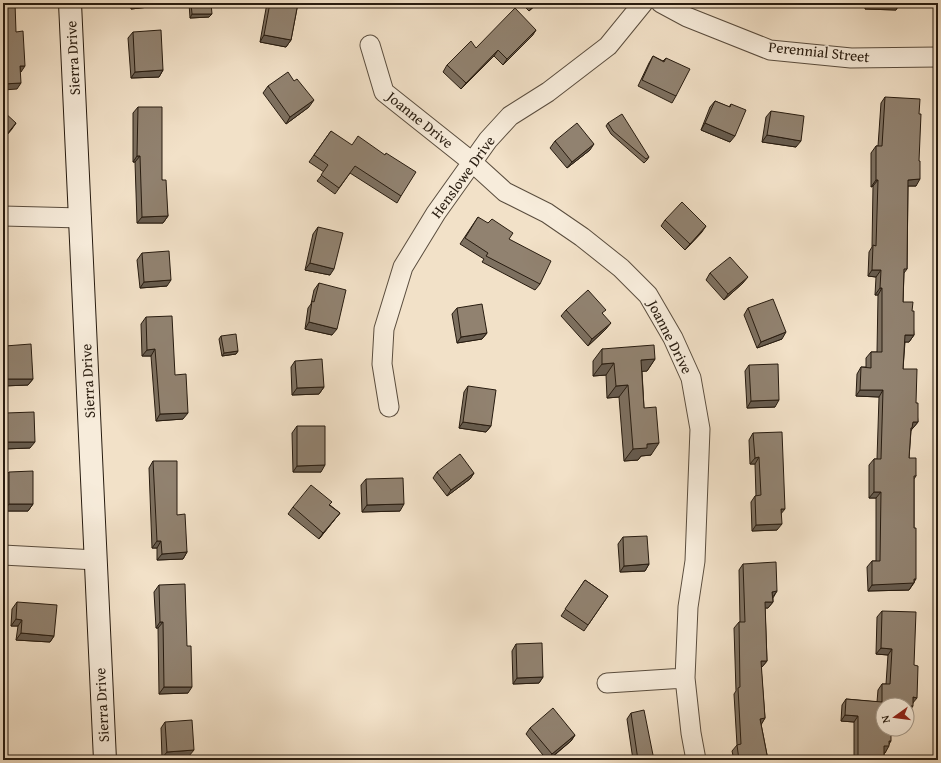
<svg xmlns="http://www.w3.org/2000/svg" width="941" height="763" font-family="'Gentium Book Plus',serif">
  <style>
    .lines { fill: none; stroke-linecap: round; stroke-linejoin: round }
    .street-casing { stroke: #5a4d3e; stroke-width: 21 }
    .secondary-casing { stroke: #281c10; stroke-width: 24 }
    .street { stroke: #f7ecdb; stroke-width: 19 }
    .secondary { stroke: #f7ecdb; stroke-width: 22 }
    .wall { fill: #7d7060; stroke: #281c10 }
    .shaded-wall { fill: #665b4e; stroke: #281c10 }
    .building { fill: #918270; stroke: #281c10 }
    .labels { text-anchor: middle; stroke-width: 3; stroke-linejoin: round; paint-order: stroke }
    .street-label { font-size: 15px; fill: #281c10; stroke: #f7ecdb }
  </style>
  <rect width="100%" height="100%" fill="#f2e1c8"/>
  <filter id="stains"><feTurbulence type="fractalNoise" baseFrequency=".005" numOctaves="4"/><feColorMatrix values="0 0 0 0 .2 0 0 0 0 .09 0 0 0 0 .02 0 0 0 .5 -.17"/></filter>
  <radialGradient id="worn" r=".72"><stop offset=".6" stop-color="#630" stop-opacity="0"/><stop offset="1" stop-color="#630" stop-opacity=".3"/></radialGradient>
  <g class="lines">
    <defs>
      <path id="street" d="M661,3L687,17L770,50L851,58L938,57
        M370,45L384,92L472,162L505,192L547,213L582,237L621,268L648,295L673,338L691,378L700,429L695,561L688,607L685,678L691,733L696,760
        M3,216L81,218
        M389,407L382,364L384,329L403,267L436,213L488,140L510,116L548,92L608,46L643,3
        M3,555L96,560
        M607,683L685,678"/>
      <path id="secondary" d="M70,3L105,760"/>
    </defs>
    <use href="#street" class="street-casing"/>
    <use href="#secondary" class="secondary-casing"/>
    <use href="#street" class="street"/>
    <use href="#secondary" class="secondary"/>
  </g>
  <path class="wall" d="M130,3H160L158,6L131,9Z
    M189,3H211L209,17L190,18Z
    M267,3H298L291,40L286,47L260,42Z
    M521,3H538L529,11Z
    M865,3H900L896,10L865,9Z
    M536,30L532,36L503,65L494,56L461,89L443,72L447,65L476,48Z
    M133,32L163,70L159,77L131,78L128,38Z
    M653,56L663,61L666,58L676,96L672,103L638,86L649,63Z
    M268,86L309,107L286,124L263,93Z
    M885,97L916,186H908L907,269L904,273L903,302L912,311L914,335L909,342H905L903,369L916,403L918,422L913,428H912L911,431L909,458L916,476L914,479V583L909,590L868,591L867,567L872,561H876V498H869V465L874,459H877L879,397L856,396L857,374L861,367H866V358L871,352H877L878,295H875L876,277L868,276L869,252L872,247L873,186L871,187V153L876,146H878L881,103Z
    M715,101L729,107L731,104L730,142L701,130L710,107Z
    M138,107L162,180L168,216L163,223H137L135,162H133V113Z
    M771,111L796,147L762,142L766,117Z
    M608,123L649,157L647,160L644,163L611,134L606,126Z
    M331,131L401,196L397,203L350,173L335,194L317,181L324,172L309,162Z
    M555,141L590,150L567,168L550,148Z
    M478,217L540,284L535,290L482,262L484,259L460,244Z
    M665,220L702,232L685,250L661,226Z
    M318,227L330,275L305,270L313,234Z
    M142,253L167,286L140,288L137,260Z
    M710,273L743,283L724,300L706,280Z
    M319,283L332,335L305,329L308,308L311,304L314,290Z
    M457,308L487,333L482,339L457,343L452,314Z
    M748,308L782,339L757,348L744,315Z
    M566,310L603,314L606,329L588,346L561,316Z
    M146,317L183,419L156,421L151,356H142L141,324Z
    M221,336L238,351L236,354L222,356L219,339Z
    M5,346L33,379L28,385L3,386V348Z
    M602,349L655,359L647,371H642L644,408L651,455L641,456L638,460L624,461L619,397L607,398L606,375L593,376V361Z
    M295,361L324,387L319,394L292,395L291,367Z
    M749,365L775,407L747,408L745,371Z
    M468,386L491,426L486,432L459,428L464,392Z
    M6,413L30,448L3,449V418Z
    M297,426L321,472H293L292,433Z
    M753,433L781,514L777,530L752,531L751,502L755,496H756L755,464H750L749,440Z
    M153,461L187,552L183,559L157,560V548H152L149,468Z
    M9,472L33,504L28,511H4V478Z
    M437,472L474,473L470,479L447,496L433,478Z
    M366,479L400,511L362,512L361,485Z
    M330,505L340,513L319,539L288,514L293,507Z
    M623,537L649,564L645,571L620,572L618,544Z
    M743,564L777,591L773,598V602L768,608H765L767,661L762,667H761L765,718L761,724L768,760H734L732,751L737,745L734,694L736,691L734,628L739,622H740L739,570Z
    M585,580L608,596L584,631L561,616Z
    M159,585L188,693L159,694L158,628H156L154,592Z
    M17,602L54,636L50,642L16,640L18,626H11L12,609Z
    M882,611L913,703L909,712L883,705L889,744L885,753H884V760H854V722L841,721L842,705L846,699L877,702L878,690L882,684H886L888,655L876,654L877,617Z
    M516,644L543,677L539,683L513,684L512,651Z
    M631,713L654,760H633L627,719Z
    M165,722L189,756L162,758L161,728Z
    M530,728L575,735L571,741L549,760H547L526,734Z"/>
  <path class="shaded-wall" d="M134,3H160L158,6L131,9Z
    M536,3H538L529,11L534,5Z
    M869,3H900L896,10L865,9Z
    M192,14H212L209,17L190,18Z
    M536,30L532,36L503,65L507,59Z
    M264,35L291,40L286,47L260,42Z
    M498,50L494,56L461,89L466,83Z
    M20,66H25L21,72Z
    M163,70L159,77L131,78L135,72Z
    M21,83L17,89L3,90V84Z
    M314,100L309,107L286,124L290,117Z
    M16,123L12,129L3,140V139Z
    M705,123L735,136L730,142L701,130Z
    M767,135L801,141L796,147L762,142Z
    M594,144L590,150L567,168L572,162Z
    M137,156H140L135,162H133Z
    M920,179L916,186H903L908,180Z
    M876,180H878L873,186L871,187Z
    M168,216L163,223H137L142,217Z
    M706,226L702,232L685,250L690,244Z
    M310,263L334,269L330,275L305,270Z
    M872,270H881L876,277L868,276Z
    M748,277L743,283L724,300L728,294Z
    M171,280L167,286L140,288L144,282Z
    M880,288H882L878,295H875Z
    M309,322L337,329L332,335L305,329Z
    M611,323L606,329L588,346L592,339Z
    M786,332L782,339L757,348L761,342Z
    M487,333L482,339L457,343L461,337Z
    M905,335H914L909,342H900Z
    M155,349L151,356H142L147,350Z
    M238,351L236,354L222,356L224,353Z
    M655,359L647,371L633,372L641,360Z
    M614,363L606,375L593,376L602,364Z
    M6,379H33L28,385L3,386V384Z
    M628,385L619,397L607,398L616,386Z
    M324,387L319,394L292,395L297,388Z
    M860,390H883L879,397L856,396Z
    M779,400L775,407L747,408L751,401Z
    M188,413L183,419L156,421L160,414Z
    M463,422L491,426L486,432L459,428Z
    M913,422H918L908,434Z
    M7,442H35L30,448L3,449Z
    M659,443L651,455L641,456L638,460L624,461L633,449L647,444Z
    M759,457L755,464H750L755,458Z
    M325,465L321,472H293L297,466Z
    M474,473L470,479L447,496L451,490Z
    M874,492H881L876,498H869Z
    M9,504H33L28,511H4Z
    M404,504L400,511L362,512L367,505Z
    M781,509H785L780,515Z
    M340,513L335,519L319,539L323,533Z
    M782,524L777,530L752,531L756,525Z
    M157,541H161L157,548H152Z
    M187,552L183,559L157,560L162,554Z
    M649,564L645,571L620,572L624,566Z
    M914,579H916L909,590L868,591L872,585Z
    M777,591L772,598V592Z
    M765,602H773L768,608H760Z
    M16,619L22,620L18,626H11Z
    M160,622H163L158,628H156Z
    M21,633L54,636L50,642L16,640Z
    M881,648L892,649L888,655L876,654Z
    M761,661H767L762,667H756Z
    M543,677L539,683L513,684L517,678Z
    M164,687H192L188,693L159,694Z
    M913,697L917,698L912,704Z
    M907,706H913L909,712H907Z
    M845,715L858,716L854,722L841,721Z
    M765,718L761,725L760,719Z
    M575,735L571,741L548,760L552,754Z
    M889,741H891L888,746H889L885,753H880L884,746Z
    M194,750L189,756L162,758L167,752Z
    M858,759H884V760H857Z"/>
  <path class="building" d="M3,3H15L16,32L23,31L25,66H20L21,83L3,84Z
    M191,3H211L212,14H192Z
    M270,3H298L291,40L264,35Z
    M515,8L536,30L507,59L498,50L466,83L447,65L471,41L476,48Z
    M161,30L163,70L135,72L133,32Z
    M653,56L664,62L666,58L690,69L676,96L642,80Z
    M288,72L294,81L297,79L314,100L290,117L268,86Z
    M885,97L920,99L919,114H921L919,161H920V179L908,180L907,269H904L903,302H913L912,311H914V335H905L903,369H917L916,403H918V422H913L912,428H911L909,458H916V476H914V528H916V579H914V583L872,585V561H880L881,492H874V459H881L883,390H860L861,367L871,368V352H882V288H880L881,270H872L873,245L876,246L878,180H876V146H882Z
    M715,101L730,107L731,104L746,110L735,136L705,123Z
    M138,107H162V180H166L168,216L142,217L140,156H137Z
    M3,111L16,123L3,139Z
    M771,111L804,116L801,141L767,135Z
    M622,114L649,157L646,159L613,131L608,123Z
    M577,123L594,144L572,162L555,141Z
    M331,131L352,145L358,136L385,155L386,153L416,172L401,196L355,166L339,188L321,175L328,165L314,155Z
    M682,202L706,226L690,244L665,220Z
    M478,217L488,223L492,219L513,233L509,239L551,261L540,284L486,256L488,253L465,238Z
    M318,227L343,233L334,269L310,263Z
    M169,251L171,280L144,282L142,253Z
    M730,257L748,277L728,294L710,273Z
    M319,283L346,290L337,329L309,322L312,301L314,302Z
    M588,290L606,310L602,313L611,323L592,339L566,310Z
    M773,299L786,332L761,342L748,308Z
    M482,304L487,333L461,337L457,308Z
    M172,316L175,375L186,374L188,413L160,414L155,349L147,350L146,317Z
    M236,334L238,351L224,353L221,336Z
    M31,344L33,379H6L5,346Z
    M654,345L655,359L641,360L644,408L656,407L659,443L647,444V448L633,449L628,385L616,386L614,363L602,364V349Z
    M322,359L324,387L297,388L295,361Z
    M778,364L779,400L751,401L749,365Z
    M468,386L496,390L491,426L463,422Z
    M34,412L35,442H7L6,413Z
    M297,426H325V465L297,466Z
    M782,432L785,509H781L782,524L756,525L755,496L761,495L759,457L755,458L753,433Z
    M460,454L474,473L451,490L437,472Z
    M153,461H177V515L185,514L187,552L162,554L161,541H157Z
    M33,471V504H9V472Z
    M403,478L404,504L367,505L366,479Z
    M311,485L332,502L329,505L340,513L323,533L293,507Z
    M647,536L649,564L624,566L623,537Z
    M776,562L777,591L772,592L773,602H765L767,661H761L765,718L760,719L768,760H739L737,745L741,744L738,688L740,687L739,622H745L743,564Z
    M585,580L608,596L588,625L565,609Z
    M185,584L187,646H191L192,687H164L163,622H160L159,585Z
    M17,602L57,605L54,636L21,633L22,620L16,619Z
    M882,611L916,612L914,665L918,666L917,698L913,697V706H907V705H883V729H891V741H889V746H884V759H858V716L845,715L846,699L882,702V684H890L892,649L881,648Z
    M542,643L543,677L517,678L516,644Z
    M553,708L575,735L552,754L530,728Z
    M644,710L654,760H638L631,713Z
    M192,720L194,750L167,752L165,722Z"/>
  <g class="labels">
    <g class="street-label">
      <text transform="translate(819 52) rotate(6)" y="5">Perennial Street</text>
      <text transform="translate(73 58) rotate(-93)" y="5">Sierra Drive</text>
      <text transform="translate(420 120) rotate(39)" y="5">Joanne Drive</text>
      <text transform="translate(463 177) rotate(-54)" y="5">Henslowe Drive</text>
      <text transform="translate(670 337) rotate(63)" y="5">Joanne Drive</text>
      <text transform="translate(88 381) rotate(-93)" y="5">Sierra Drive</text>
      <text transform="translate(102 705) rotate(-93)" y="5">Sierra Drive</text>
    </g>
  </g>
  <rect width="941" height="763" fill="none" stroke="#f2e1c8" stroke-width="16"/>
  <rect x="4" y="4" width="933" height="755" fill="none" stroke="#281c10" stroke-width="2"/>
  <rect x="8" y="8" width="925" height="747" fill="none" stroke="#281c10"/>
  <g transform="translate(895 717) rotate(256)"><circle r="19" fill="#f7ecdb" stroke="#a4998a"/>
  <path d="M0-3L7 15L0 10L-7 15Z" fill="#8f2418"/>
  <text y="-6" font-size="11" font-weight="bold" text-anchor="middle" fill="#281c10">N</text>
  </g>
  <rect width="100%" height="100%" filter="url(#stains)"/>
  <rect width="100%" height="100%" fill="url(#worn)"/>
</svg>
